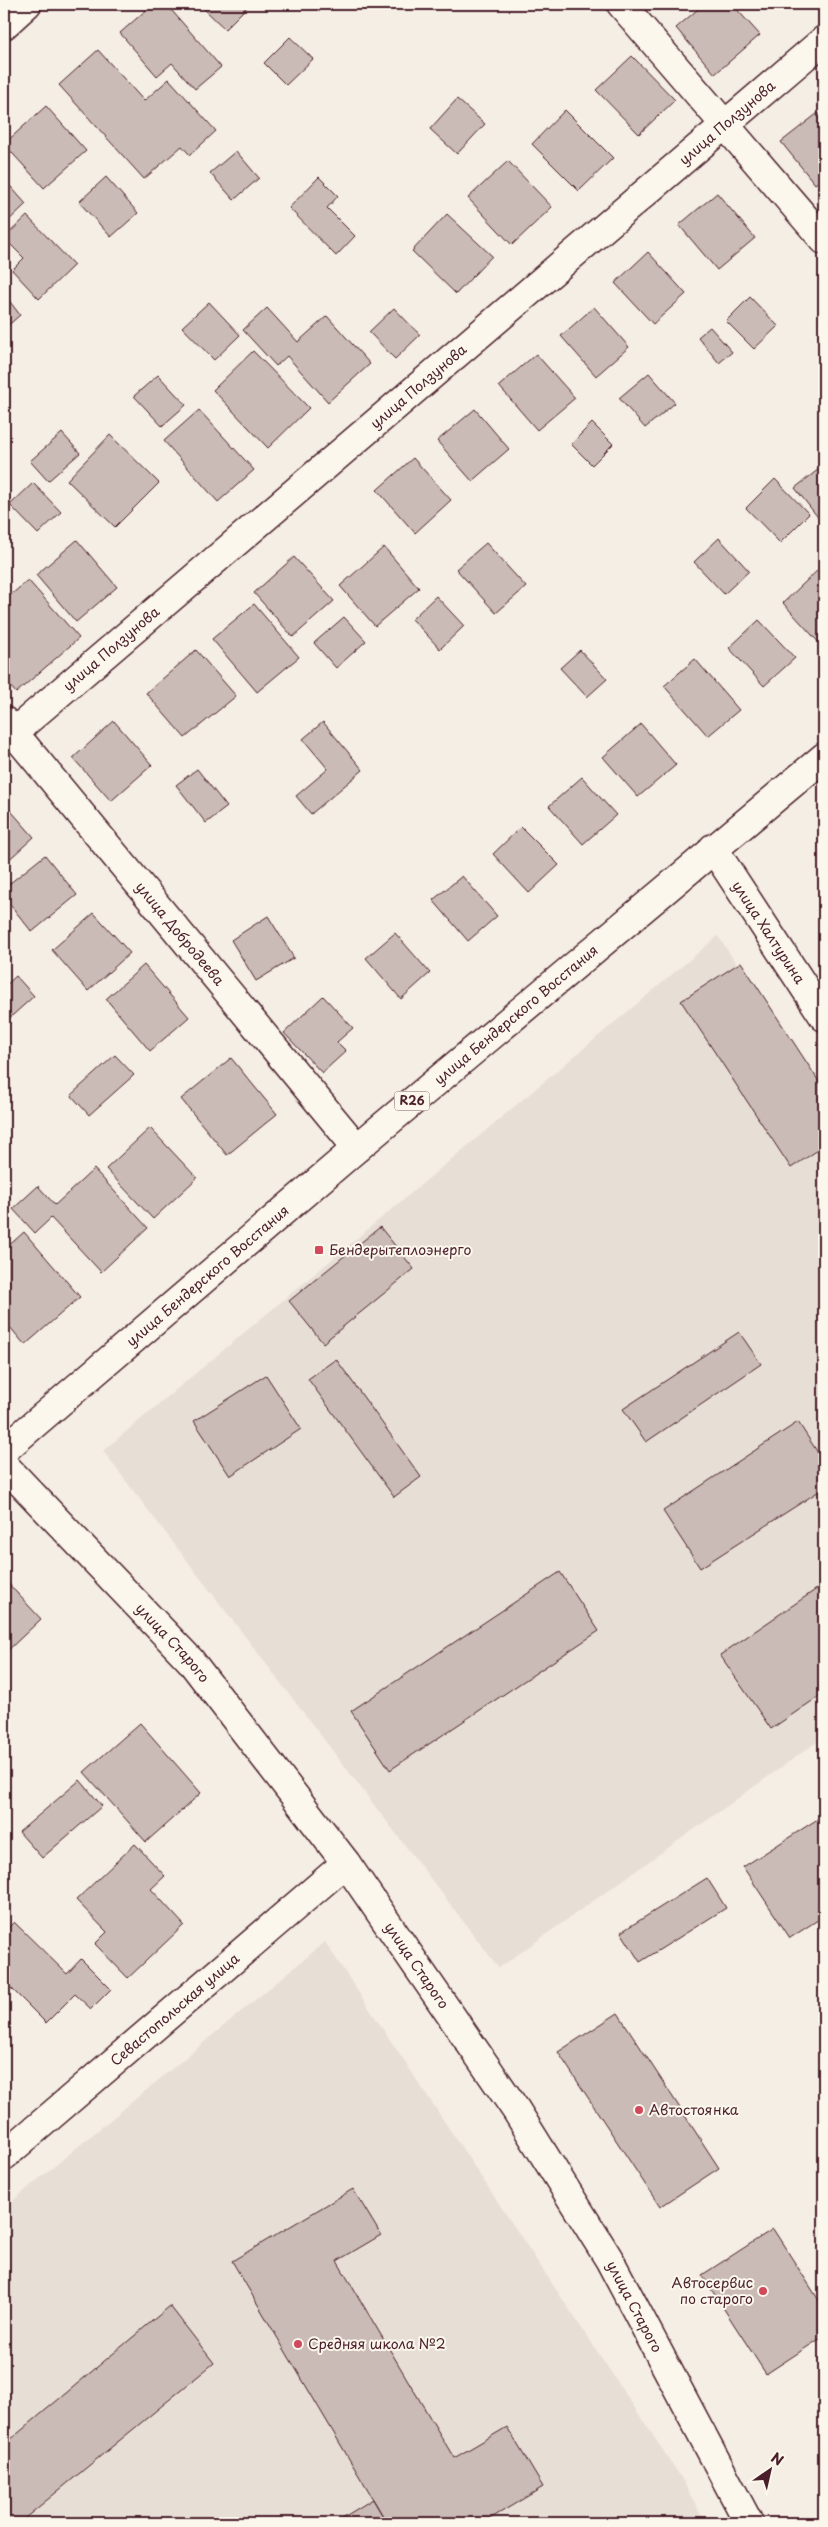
<svg xmlns="http://www.w3.org/2000/svg" width="828" height="2527" font-family="'Playpen Sans',sans-serif">
  <style>
    .built { fill: #e7dfd6 }
    .building { fill: #cabbb6; stroke: #4a1f2b }
    .lines { fill: none; stroke-linecap: round; stroke-linejoin: round }
    .minor-casing { stroke: #4a1f2b; stroke-width: 31 }
    .primary-casing { stroke: #4a1f2b; stroke-width: 31 }
    .minor { stroke: #fbf7ec; stroke-width: 28 }
    .primary { stroke: #fbf7ec; stroke-width: 28 }
    .poi-dot { fill: #d1495b; stroke: #fbf7ec; stroke-width: 2 }
    .labels { text-anchor: middle; stroke-width: 4; stroke-linejoin: round; paint-order: stroke }
    .shield { fill: #fbf7ec; stroke: #7f6065; stroke-width: 1 }
    .shield-label { font-size: 12px; font-weight: bold; fill: #4a1f2b }
    .street-label { font-size: 14px; fill: #4a1f2b; stroke: #fbf7ec }
    .poi-label { font-size: 14px; fill: #4a1f2b; stroke: #fbf7ec; text-anchor: start }
  </style>
  <rect width="100%" height="100%" fill="#f4eee4"/>
  <filter id="ink" filterUnits="userSpaceOnUse"><feTurbulence type="fractalNoise" baseFrequency=".02" numOctaves="2"/><feDisplacementMap in="SourceGraphic" scale="10" xChannelSelector="R" yChannelSelector="G"/><feConvolveMatrix kernelMatrix="1 2 1 2 8 2 1 2 1" color-interpolation-filters="sRGB"/></filter>
  <g filter="url(#ink)">
    <path class="built" d="M718,936L824,1095V1737L499,1968L103,1451Z
      M325,1942L682,2479L705,2523H4V2208Z"/>
    <path class="building" d="M153,4H166L221,67L195,89L172,63L157,76L120,33Z
      M199,4H250L225,29Z
      M704,4H732L760,35L715,74L676,28Z
      M290,37L313,59L286,85L264,63Z
      M98,50L144,101L169,79L216,131L190,155L182,146L144,179L59,85Z
      M632,56L675,100L639,134L596,90Z
      M457,99L485,124L457,154L430,129Z
      M46,106L86,151L44,188L4,144Z
      M565,110L613,158L579,191L532,144Z
      M818,113L824,120V177L815,184L781,142Z
      M236,151L259,178L234,200L210,173Z
      M508,161L552,207L512,245L468,198Z
      M106,177L138,213L111,237L79,202Z
      M319,177L338,196L327,208L355,236L336,256L289,208Z
      M4,179L26,204L4,225Z
      M717,193L755,238L717,270L679,225Z
      M447,214L492,256L456,294L412,251Z
      M27,216L74,265L39,299L12,270L24,258L4,238Z
      M648,252L686,294L653,324L615,283Z
      M4,294L20,315L4,329Z
      M750,297L778,326L754,349L726,321Z
      M209,302L240,335L214,360L182,327Z
      M594,307L629,347L596,376L561,336Z
      M267,308L298,342L327,316L370,364L328,402L287,356L276,366L243,330Z
      M394,308L420,335L395,359L369,332Z
      M710,327L732,352L719,363L698,337Z
      M253,351L309,408L268,448L213,390Z
      M536,354L575,398L537,430L499,386Z
      M649,373L675,403L645,428L619,398Z
      M158,375L186,405L162,426L134,396Z
      M475,409L509,449L472,481L437,441Z
      M199,410L254,470L218,502L164,441Z
      M592,423L613,444L592,465L571,444Z
      M62,433L80,453L48,481L30,461Z
      M110,435L159,483L115,527L67,480Z
      M413,458L451,500L415,533L377,490Z
      M824,465V525L795,488Z
      M775,479L809,514L780,543L746,508Z
      M33,483L61,512L38,534L10,505Z
      M719,538L749,571L724,594L694,562Z
      M77,540L117,587L76,622L36,575Z
      M486,543L526,587L496,613L456,569Z
      M384,547L419,588L375,626L340,586Z
      M294,557L334,601L293,637L254,593Z
      M819,569L824,574V644L822,646L783,603Z
      M28,580L79,638L16,693L4,679V601Z
      M436,596L464,626L440,649L412,619Z
      M254,604L299,657L257,692L212,639Z
      M344,617L366,641L336,668L314,643Z
      M759,620L795,658L764,686L729,648Z
      M196,650L236,696L185,738L146,693Z
      M580,650L607,679L587,697L560,668Z
      M695,659L739,710L708,736L664,686Z
      M114,721L152,765L111,801L73,758Z
      M323,722L363,770L311,814L296,796L328,769L303,739Z
      M641,724L676,765L638,797L603,757Z
      M197,769L227,807L206,823L176,785Z
      M582,777L616,815L583,844L549,806Z
      M4,803L34,837L4,864Z
      M521,827L559,865L529,893L493,854Z
      M45,855L77,895L32,932L4,897V888Z
      M462,876L497,916L468,941L433,900Z
      M94,913L130,953L88,991L52,950Z
      M268,916L294,958L256,981L231,940Z
      M395,933L430,973L401,999L366,958Z
      M741,962L824,1089V1146L791,1168L681,1001Z
      M144,965L189,1017L150,1051L106,999Z
      M16,976L34,996L4,1023V987Z
      M323,996L353,1028L337,1042L346,1051L322,1073L284,1033Z
      M115,1055L134,1075L89,1115L71,1095Z
      M231,1058L277,1114L227,1155L181,1099Z
      M150,1128L197,1178L153,1219L106,1169Z
      M94,1169L148,1228L101,1272L51,1218L35,1233L13,1209L38,1186L55,1205Z
      M380,1227L414,1269L323,1343L289,1301Z
      M24,1232L80,1297L25,1345L4,1320V1250Z
      M739,1332L761,1364L646,1442L623,1409Z
      M336,1359L421,1477L394,1497L308,1379Z
      M266,1375L301,1429L230,1476L194,1421Z
      M798,1422L824,1462V1488L700,1568L663,1511Z
      M560,1572L599,1631L390,1770L351,1711Z
      M4,1579L41,1619L4,1654Z
      M824,1584V1693L771,1729L720,1655Z
      M140,1723L201,1793L146,1842L84,1772Z
      M80,1780L102,1806L42,1858L19,1832Z
      M824,1815V1916L790,1938L743,1867Z
      M135,1844L165,1876L151,1889L184,1925L128,1978L95,1944L107,1932L76,1900Z
      M707,1878L726,1908L640,1962L621,1932Z
      M14,1922L67,1974L81,1959L111,1989L91,2009L75,1994L46,2023L4,1981V1932Z
      M618,2013L719,2168L660,2207L558,2052Z
      M353,2189L381,2235L337,2261L454,2458L507,2427L543,2487L483,2523H387L232,2261Z
      M773,2229L824,2308V2336L766,2374L702,2275Z
      M170,2306L214,2363L19,2523H4V2445Z
      M373,2499L387,2523H334Z"/>
    <g class="lines">
      <defs>
        <g id="minor">
          <path d="M621,4L824,240"/>
          <path d="M4,25L27,4"/>
          <path id="s1" d="M4,721L357,1148"/>
          <path id="s2" d="M14,732L824,40"/>
          <path id="s3" d="M713,848L824,1017"/>
          <path id="s4" d="M4,1465L190,1660L346,1863L516,2110L609,2259L749,2523"/>
          <path id="s5" d="M4,2156L346,1863"/>
        </g>
        <g id="primary">
          <path id="s6" d="M4,1450L357,1148L824,757"/>
        </g>
      </defs>
      <use href="#minor" class="minor-casing"/>
      <use href="#primary" class="primary-casing"/>
      <use href="#minor" class="minor"/>
      <use href="#primary" class="primary"/>
    </g>
  </g>
  <g class="poi-dot">
    <rect x="314" y="1245" width="10" height="10" rx="2.5"/>
    <circle cx="639" cy="2110" r="5"/>
    <circle cx="763" cy="2291" r="5"/>
    <circle cx="298" cy="2344" r="5"/>
  </g>
  <g class="labels">
    <rect class="shield" x="394.5" y="1091.5" width="35" height="19" rx="4"/>
    <g class="shield-label">
      <text x="412" y="1105">R26</text>
    </g>
    <g class="street-label">
      <text dy="5" stroke="none"><textPath href="#s2" startOffset="938">улица Ползунова</textPath></text>
      <text dy="5" stroke="none"><textPath href="#s2" startOffset="532">улица Ползунова</textPath></text>
      <text dy="5" stroke="none"><textPath href="#s2" startOffset="128">улица Ползунова</textPath></text>
      <text dy="5" stroke="none"><textPath href="#s3" startOffset="101">улица Халтурина</textPath></text>
      <text dy="5" stroke="none"><textPath href="#s1" startOffset="276">улица Добродеева</textPath></text>
      <text dy="5" stroke="none"><textPath href="#s6" startOffset="672">улица Бендерского Восстания</textPath></text>
      <text dy="5" stroke="none"><textPath href="#s6" startOffset="268">улица Бендерского Восстания</textPath></text>
      <text dy="5" stroke="none"><textPath href="#s4" startOffset="245">улица Старого</textPath></text>
      <text dy="5" stroke="none"><textPath href="#s4" startOffset="650">улица Старого</textPath></text>
      <text dy="5" stroke="none"><textPath href="#s5" startOffset="225">Севастопольская улица</textPath></text>
      <text dy="5" stroke="none"><textPath href="#s4" startOffset="1055">улица Старого</textPath></text>
    </g>
    <g class="poi-label">
      <text x="329" y="1255">Бендерытеплоэнерго</text>
      <text x="649" y="2115">Автостоянка</text>
      <text x="753" y="2288" text-anchor="end">Автосервис<tspan x="753" dy="16">по старого</tspan></text>
      <text x="308" y="2349">Средняя школа №2</text>
    </g>
  </g>
  <rect width="828" height="2527" fill="none" stroke="#fbf7ec" stroke-width="20"/>
  <rect x="10" y="10" width="808" height="2507" fill="none" stroke="#4a1f2b" stroke-width="2" filter="url(#ink)"/>
  <g transform="translate(770 2470) rotate(34)" stroke="#fbf7ec" stroke-width="4" paint-order="stroke">
  <path d="M0-4L9 19L0 12L-9 19Z" fill="#4a1f2b"/>
  <text y="-8" font-size="14" font-weight="bold" text-anchor="middle" fill="#4a1f2b">N</text>
  </g>
</svg>
